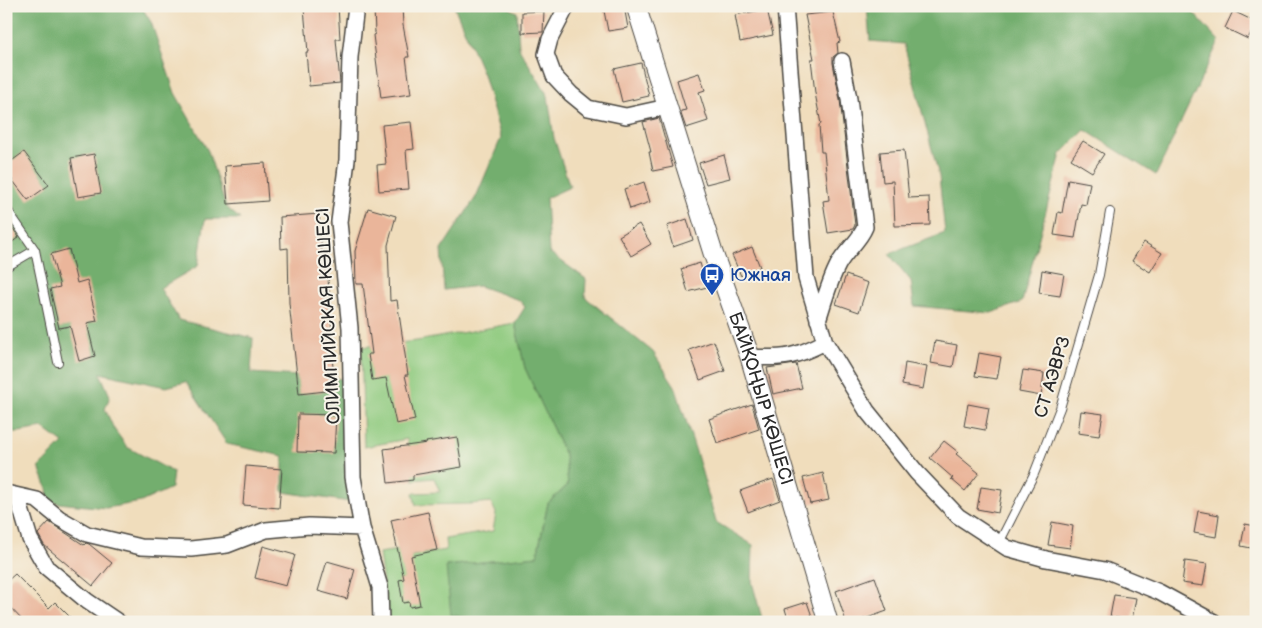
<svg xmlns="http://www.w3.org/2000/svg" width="1262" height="628" font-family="'Balsamiq Sans',sans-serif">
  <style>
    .green { fill: #8fca7f; stroke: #5d7a55 }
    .forest { fill: #73ae6e; stroke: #4f6c4c }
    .building { fill: #eab59a }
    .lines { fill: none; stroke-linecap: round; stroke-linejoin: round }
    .service-casing { stroke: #494641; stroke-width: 10 }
    .minor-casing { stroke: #494641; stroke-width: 18 }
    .tertiary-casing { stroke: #494641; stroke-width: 21 }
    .service { stroke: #fff; stroke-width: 8 }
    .minor { stroke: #fff; stroke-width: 15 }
    .tertiary { stroke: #fff; stroke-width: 19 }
    .labels { text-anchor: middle; stroke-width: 4; stroke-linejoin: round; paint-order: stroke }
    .transit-label { font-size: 18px; fill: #164399; stroke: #f7f3e8; text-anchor: start }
    .street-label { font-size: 18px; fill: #2b2b2b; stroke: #f7f3e8 }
  </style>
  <rect width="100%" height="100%" fill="#f7f3e8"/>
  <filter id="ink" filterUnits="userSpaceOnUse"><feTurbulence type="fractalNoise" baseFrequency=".02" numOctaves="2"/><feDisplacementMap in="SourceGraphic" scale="10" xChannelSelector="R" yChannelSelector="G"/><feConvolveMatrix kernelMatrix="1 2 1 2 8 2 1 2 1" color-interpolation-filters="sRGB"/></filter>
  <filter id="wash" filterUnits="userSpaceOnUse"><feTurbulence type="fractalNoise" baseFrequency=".0096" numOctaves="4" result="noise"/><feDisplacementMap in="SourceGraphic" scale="20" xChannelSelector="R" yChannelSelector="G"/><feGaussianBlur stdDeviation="1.12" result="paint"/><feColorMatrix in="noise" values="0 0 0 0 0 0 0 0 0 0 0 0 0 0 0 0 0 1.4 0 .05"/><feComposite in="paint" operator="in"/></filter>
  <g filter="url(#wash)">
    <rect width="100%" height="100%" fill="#f0ddbc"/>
    <path class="green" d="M515,323L525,368L565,455L568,485L548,503L537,556L446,566L470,619L469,622H388L379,553L398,550L400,558L446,550L445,539L493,531L496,513L491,502L471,504L416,505L413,493L440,492L434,478L413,480L407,439L364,447L361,347L417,341Z"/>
    <path class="forest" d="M6,6H141L151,22L175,93L208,151L226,207L240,219H205L198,266L160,288L179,320L253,338L251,373L346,379L350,502L283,492V456L227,444L186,382L166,387L100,373L110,396L105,409L114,429L127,447L173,472L171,488L141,502L106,508L49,502L47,488L39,467L63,443L43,428L19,432H6Z
      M454,6H506L517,12L519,48L548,96L554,138L570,187L546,198L549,252L586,279L585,297L653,352L675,386L697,455L716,522L753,545L752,582L763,622H475L470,619L451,615L446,566L537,556L548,503L568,485L565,455L525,368L515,323L525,307L519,300L479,286L444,290L441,250L476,197L501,138L483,74Z
      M867,6H1187L1219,41L1156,175L1085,130L1061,154L1022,302L991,313L914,306L911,281L889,254L945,233L939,176L904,44L870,41Z"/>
    <g id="blocks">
      <path class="building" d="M338,6L340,39H336L340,83L309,86L306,52H308L304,9Z
        M374,6H402L403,25L409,57H406L411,94L381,98L373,35L375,34Z
        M603,6H624L628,28L608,31Z
        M767,9L773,35L740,42L735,15Z
        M544,11L543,32L522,33V12Z
        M1233,11L1256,22L1248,39L1225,28Z
        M833,12L840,42L837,43L838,53L833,57V63L840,100L855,225L853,229L828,233L823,201L829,200L824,152H821L819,125L821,124L815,93L811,59H814L805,15Z
        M641,63L649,96L622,102L614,69Z
        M699,73L705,90L699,92L708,121L686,128L681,114V111L686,110L677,80Z
        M659,118L673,167L653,171L649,152H651L643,122Z
        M411,122L414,149L406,150L409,189L379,191L377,165L386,164L382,125Z
        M1083,141L1104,154L1092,172L1071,159Z
        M904,150L909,198L929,197L930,225L895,226L893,181L883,182L880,152Z
        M24,152L49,185L28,200L6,172V165Z
        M94,154L101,193L78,197L71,158Z
        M724,155L730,178L706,184L699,163Z
        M265,163L268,201L228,204L225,166Z
        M1068,179L1090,183L1086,205L1081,204L1075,238L1054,235L1058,212L1062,213Z
        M644,182L650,202L630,209L624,189Z
        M368,208L396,216L388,245L390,301L397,300L408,375H405L415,420L396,424L386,378L372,380L368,354H372L363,284H356L355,251Z
        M319,214L323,266L327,265L333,345H331L335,390L299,394L289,303L288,248L281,249L280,217Z
        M6,219L19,237L6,247Z
        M687,219L693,240L673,247L667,226Z
        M639,224L651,244L631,256L619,236Z
        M1144,242L1162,253L1150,272L1132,261Z
        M752,247L760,267L741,276L732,255Z
        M69,249L77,283L87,280L97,321L87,323L95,356L79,361L70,326L59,328L50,289L60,287L51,254Z
        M700,263L707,287L688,292L681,269Z
        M1042,270L1064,274L1060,296L1039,293Z
        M846,275L868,283L859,312L836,304Z
        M714,341L725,371L700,380L689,350Z
        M935,341L957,345L953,367L931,363Z
        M979,353L1001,357L997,379L975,376Z
        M905,363L927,367L923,389L902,385Z
        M796,364L802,388L773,394L767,368Z
        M1023,370L1044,373L1041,396L1019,392Z
        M752,404L759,429L717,443L709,419Z
        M968,404L989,408L985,430L964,426Z
        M1081,411L1103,414L1099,436L1078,433Z
        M298,414L336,415L334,453L297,452Z
        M457,437L462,467L413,475V480L388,483L384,449L427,443L426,442Z
        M944,441L958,452L956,454L979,473L965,491L951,479L953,478L930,458Z
        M246,466L282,469L279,508L243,505Z
        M823,473L829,500L810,504L803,478Z
        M773,479L780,500L748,512L740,491Z
        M981,487L1002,490L998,513L977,509Z
        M1198,511L1219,515L1216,537L1194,533Z
        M428,512L437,550L411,556L420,605L410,607L409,602L403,603L399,580L404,579L391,520Z
        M49,522L84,545L86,543L89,544L112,563L93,586L44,545L38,534Z
        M1052,522L1073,526L1070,548L1048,545Z
        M1245,524L1256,526V549L1241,546Z
        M263,546L295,555L286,586L255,578Z
        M327,561L355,569L347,599L318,591Z
        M1185,561L1207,564L1203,586L1182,583Z
        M15,574L49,608L55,602L75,622H24L6,603V582Z
        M875,577L887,611L856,622H846L836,591Z
        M1114,595L1136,598L1132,620L1110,617Z
        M807,602L814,622H789L785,609Z"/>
    </g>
  </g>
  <g filter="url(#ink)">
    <use href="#blocks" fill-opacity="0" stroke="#494641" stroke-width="1"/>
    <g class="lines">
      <defs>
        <path id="service" d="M6,208L35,250L6,267
          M35,250L58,362
          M999,543L1034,474L1060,408L1099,275L1110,212"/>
        <path id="minor" d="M356,6L350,57L347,160L339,222L350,328L353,477L362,528L380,587L381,622
          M567,6L550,39L546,54L554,76L571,94L588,108L626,116L667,107
          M785,6L806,278L825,342L867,411L917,473L958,516L1007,548L1046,559L1105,570L1159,592L1214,622
          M818,320C824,302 829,282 838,265C845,251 859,242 865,227L849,99L842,61
          M750,357C784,359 796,357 825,342
          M6,493L37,500L59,518L87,534L141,547L191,549L227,545L266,530L309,526L362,528
          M17,496L30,539L46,567L87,601L118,622"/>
        <g id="tertiary">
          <path id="s1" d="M636,6L713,253L750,357L828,622"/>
        </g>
      </defs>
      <use href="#service" class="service-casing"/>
      <use href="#minor" class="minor-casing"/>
      <use href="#tertiary" class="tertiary-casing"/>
      <use href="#service" class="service"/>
      <use href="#minor" class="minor"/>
      <use href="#tertiary" class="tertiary"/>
    </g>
  </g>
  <defs>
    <symbol id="bus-pin" viewBox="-11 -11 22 30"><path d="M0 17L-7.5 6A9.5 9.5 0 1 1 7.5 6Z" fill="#1a4fb4" stroke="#f7f3e8"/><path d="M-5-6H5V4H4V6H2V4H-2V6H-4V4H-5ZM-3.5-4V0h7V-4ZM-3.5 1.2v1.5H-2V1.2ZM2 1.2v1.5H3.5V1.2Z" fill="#fff"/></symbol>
  </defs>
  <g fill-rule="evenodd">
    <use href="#bus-pin" x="698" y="261" width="28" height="38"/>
  </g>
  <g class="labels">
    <g class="transit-label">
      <text x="730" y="281">Южная</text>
    </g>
    <g class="street-label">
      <text transform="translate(328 316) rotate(-93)" y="6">ОЛИМПИЙСКАЯ КӨШЕСІ</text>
      <text transform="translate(1052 377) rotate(-73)" y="6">СТ АЭВРЗ</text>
      <text dy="6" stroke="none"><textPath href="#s1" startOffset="412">БАЙҚОҢЫР КӨШЕСІ</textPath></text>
    </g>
  </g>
  <rect width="1262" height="628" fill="none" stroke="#f7f3e8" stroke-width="25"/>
</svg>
